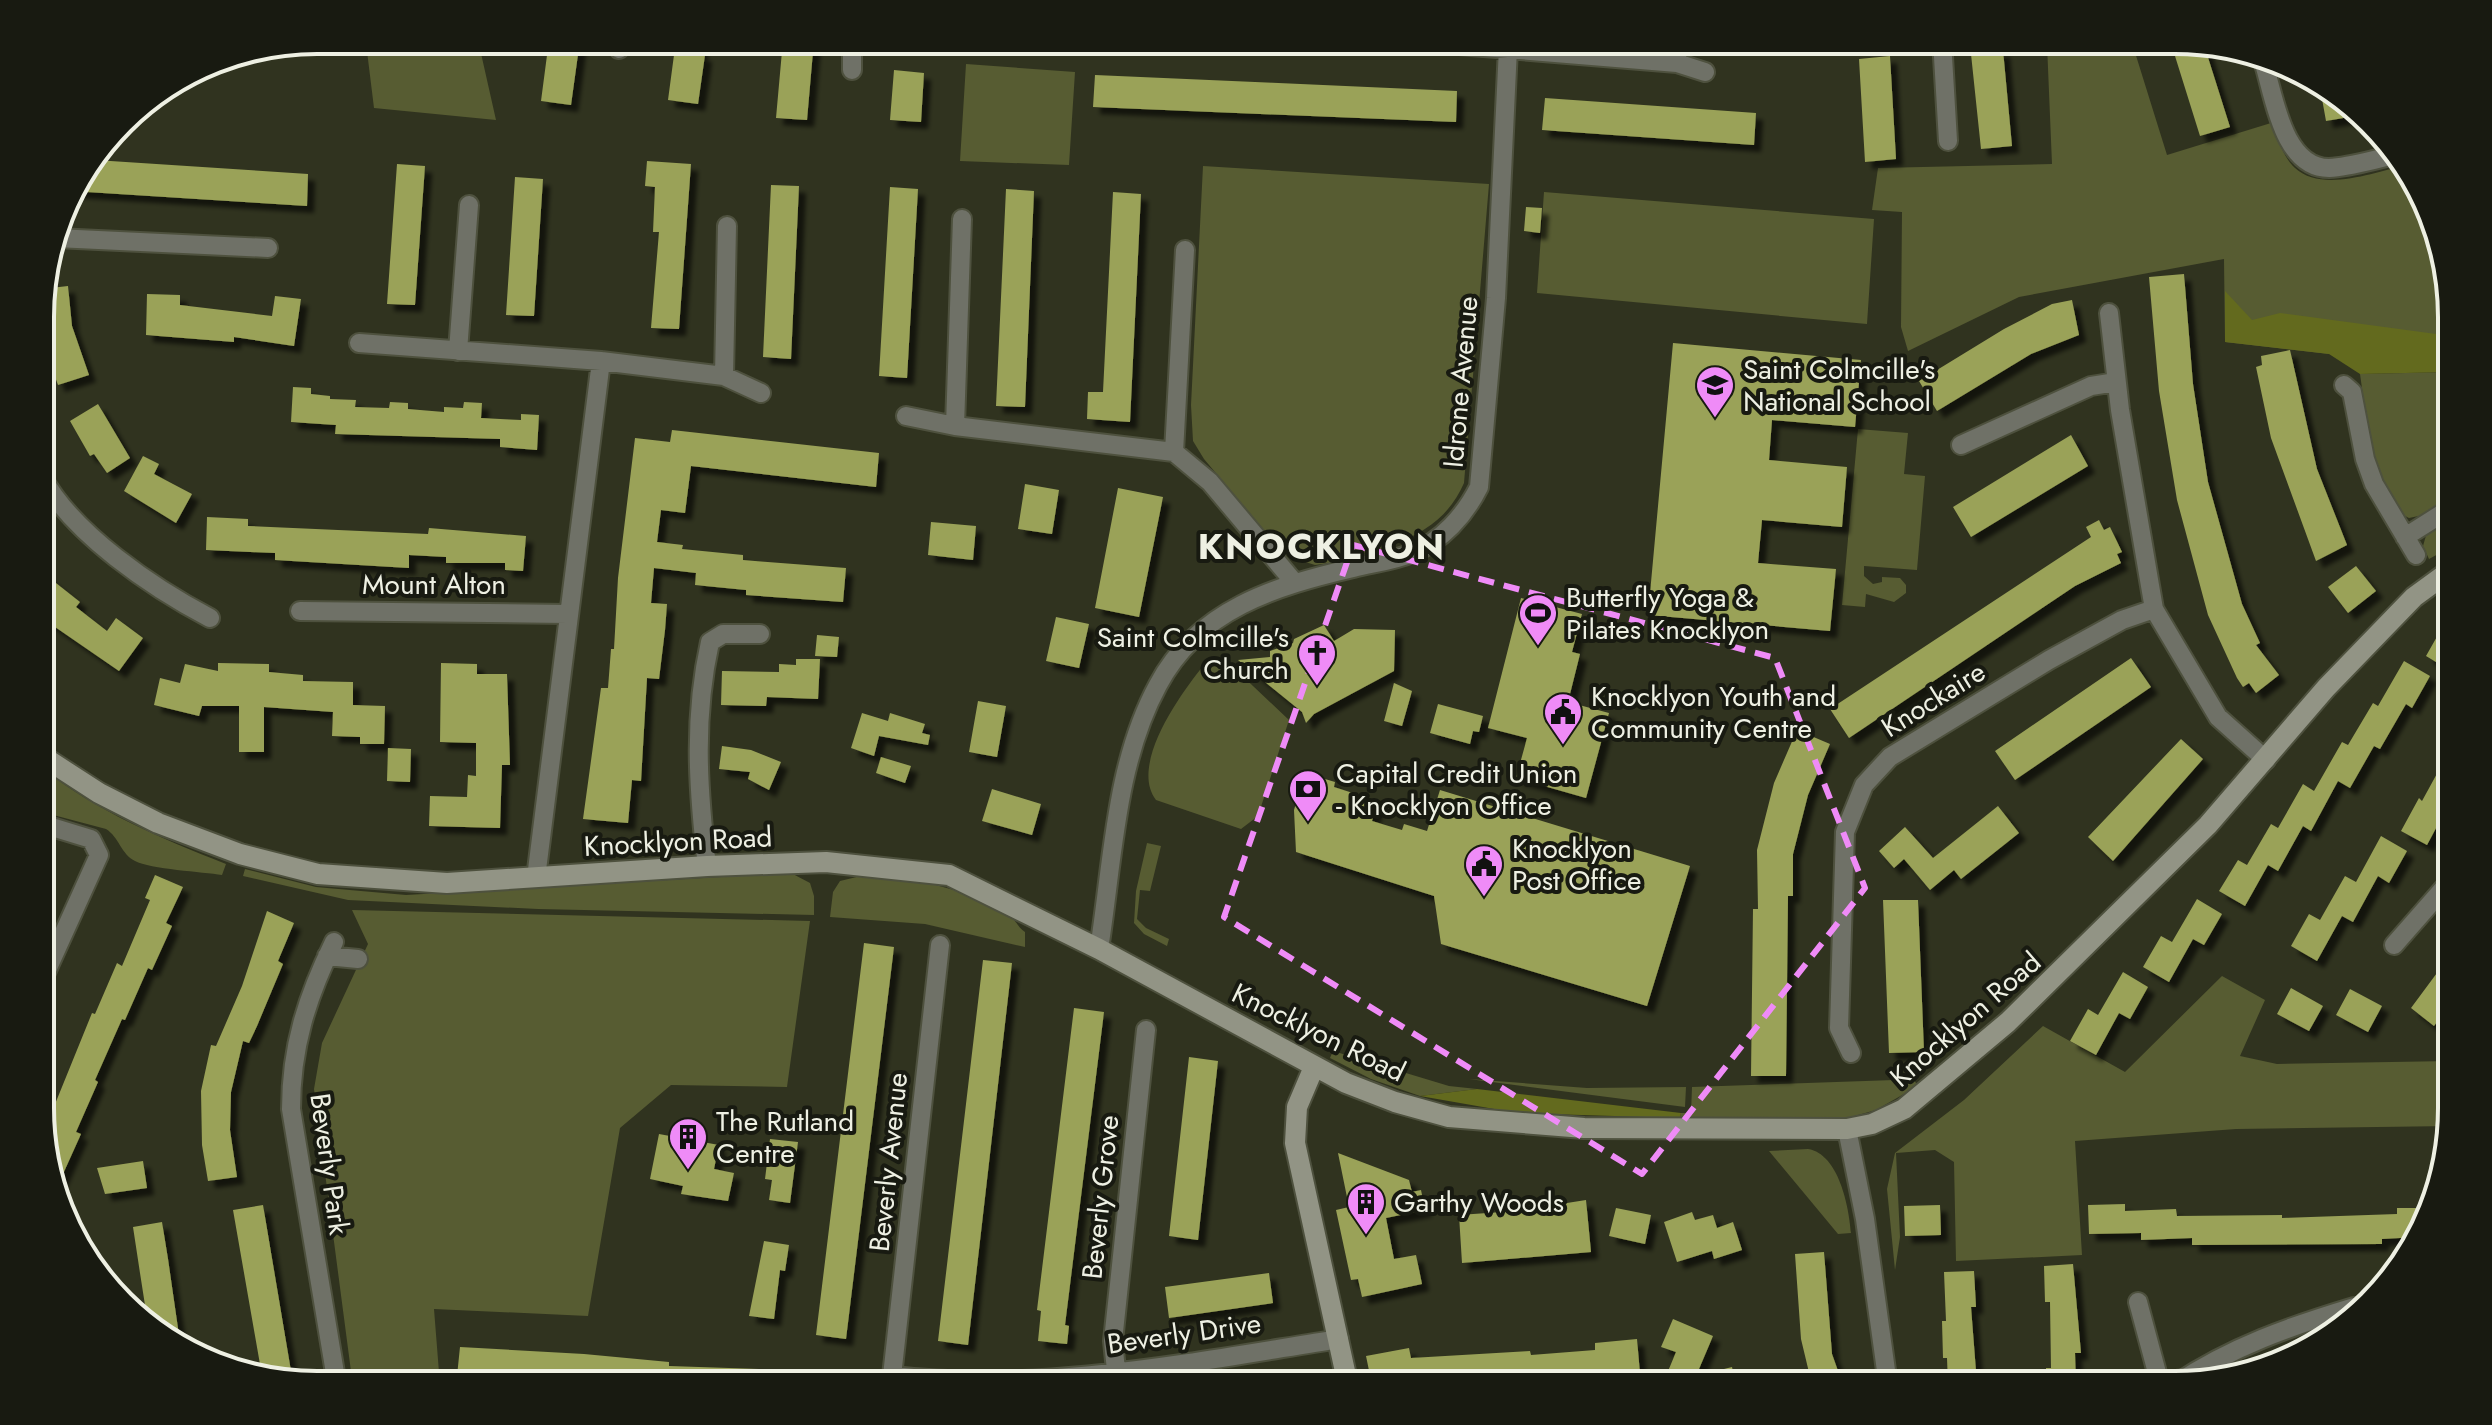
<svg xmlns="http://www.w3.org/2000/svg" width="2492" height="1425" font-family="Jost,sans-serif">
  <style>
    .green { fill: #575c32 }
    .forest { fill: #636a1e }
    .building { fill: #9aa258; filter: url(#shadow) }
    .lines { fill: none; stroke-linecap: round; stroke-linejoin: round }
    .street-casing { stroke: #4e513e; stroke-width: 22 }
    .secondary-casing { stroke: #4e513e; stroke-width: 24 }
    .street { stroke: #6f7167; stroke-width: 18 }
    .secondary { stroke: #929485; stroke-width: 20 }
    .marked { fill: none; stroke: #ef8bf7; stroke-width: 6; stroke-dasharray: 16 10; stroke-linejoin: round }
    .labels { text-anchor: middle; stroke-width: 8; stroke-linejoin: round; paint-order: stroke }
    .poi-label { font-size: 28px; fill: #eef0e3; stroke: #181a11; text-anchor: start }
    .street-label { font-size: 28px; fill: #eef0e3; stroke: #181a11 }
    .district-label { font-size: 36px; font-weight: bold; letter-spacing: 2px; fill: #eef0e3; stroke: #181a11 }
    .rim { fill: none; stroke: #eef0e3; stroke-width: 4 }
  </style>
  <defs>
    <filter id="shadow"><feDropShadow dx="7" dy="7" stdDeviation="2" flood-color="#0009"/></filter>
  </defs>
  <rect width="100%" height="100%" fill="#30331f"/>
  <path class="green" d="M383,40H478L496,120L374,108L366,43Z
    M2068,40H2114L2133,46L2167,155L2271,123C2278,138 2283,157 2295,168C2322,193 2375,172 2406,165L2451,299V368L2225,342L2224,259L2019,297L1908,351L1901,327L1902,212L1872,210L1878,168L2052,164L2047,44Z
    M966,64L1075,72L1069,165L960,161Z
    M1203,166L1489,184L1464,483C1440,539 1383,548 1330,563L1315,565L1299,560L1274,542L1204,459L1193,441L1191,405Z
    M1544,192L1874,219L1867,324L1537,293Z
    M2451,372V499L2428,514L2409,518C2374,504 2365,407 2360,374Z
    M1858,429L1908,433L1904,474L1925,476L1917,570L1864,566V576L1873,584L1882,582V577L1900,578L1906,585V593L1894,602L1866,594L1865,607L1842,605Z
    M2451,517V547L2429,559L2423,546L2427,532Z
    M1222,663L1234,668L1289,720L1258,816L1241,829L1156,800C1129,765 1181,693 1204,665Z
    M42,768C98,812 160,838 226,864L222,875C203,872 150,869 135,861C121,854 119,837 106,829L42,812Z
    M1147,843L1161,846L1150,891L1140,890L1137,919L1146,928L1169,939L1167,946L1144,934L1134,923L1136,891Z
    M245,869L316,887L406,895L791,873L810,883L814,896V915L538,909L348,900L243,876Z
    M869,874C921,881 969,887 1013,919C1018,924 1019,928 1025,932V947L925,924L830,917L833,892L840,881Z
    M352,910L810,921L787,1087L671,1085L620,1128L588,1316L434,1309L440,1385H354L352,1379L314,1089L322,1043L368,944Z
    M2222,976L2265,1000L2240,1056L2277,1064L2451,1061V1126L2236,1129L2075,1141L2082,1255L1956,1261L1954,1162L1935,1150L1896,1153L1900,1237L1895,1270L1887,1189L1895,1153L1964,1100L2043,1026L2125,1072Z
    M1333,1051L1449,1086L1477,1089L1420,1096L1371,1079L1330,1058Z
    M1910,1074L1918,1086L1876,1110L1851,1117L1680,1118L1681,1113H1691L1692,1087L1894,1080Z
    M1469,1079L1587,1088L1686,1087L1685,1107Z
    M1808,1149C1839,1154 1849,1207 1851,1233L1838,1234L1769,1151Z"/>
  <path class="forest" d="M2225,291L2252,320L2280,313L2451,336V372L2360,374L2329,354L2225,342Z
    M1477,1089L1681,1113L1680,1118L1517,1113L1420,1096Z"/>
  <path class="building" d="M549,40H580L571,105L541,101Z
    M676,40H702L700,54L705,55L698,104L668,100Z
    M783,40H814L807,120L776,118Z
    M2170,40L2205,48L2230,127L2200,136Z
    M2003,50L2012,146L1981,149L1971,54Z
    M1890,56L1896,159L1865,162L1859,59Z
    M894,70L924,73L921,122L890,120Z
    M1095,75L1457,91L1456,122L1093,107Z
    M2319,82L2355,116L2326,121Z
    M1545,98L1756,113L1754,145L1542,130Z
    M95,160L308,174L307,206L71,191Z
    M647,161L691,164L679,329L651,328L659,232H653L655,187L645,186Z
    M397,164L425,166L415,305L387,304Z
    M515,177L543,179L534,316L506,315Z
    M771,185L799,186L791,359L763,357Z
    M890,187L918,189L907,378L879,376Z
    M1006,189L1034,191L1025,407L996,406Z
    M1113,192L1141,194L1130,422L1087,419L1088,392H1103Z
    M1526,207L1542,208L1540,233L1524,231Z
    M2184,274L2193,384L2208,482L2242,604L2260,643L2256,645L2279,675L2256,693L2249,683L2243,687L2237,678L2208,615L2177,500L2159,391L2149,277Z
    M68,286L72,326L89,375L58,385L42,341V289Z
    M147,294L180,295V305L272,316L275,296L301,299L294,346L234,337V342L146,335Z
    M2072,300L2079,335L2031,354L1937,411L1919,381L2004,329L2052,304Z
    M1673,343L1861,360L1855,427L1772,420L1769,460L1847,467L1842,527L1762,520L1758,563L1836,569L1830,631L1648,615Z
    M2290,350L2317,469L2347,545L2316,561L2271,438L2256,367L2262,365L2261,356Z
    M293,387L311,388V394L330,396V399L356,400L355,407L389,408L390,402L408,403V409L444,412V407L463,408L464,402L482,403L481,418L521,420V414L539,415L537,450L500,447V439L335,434L336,425L291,422Z
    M98,404L130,458L107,473L94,454L90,456L70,421Z
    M672,430L879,453L876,487L691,466L685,513L661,510L657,542L683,545L682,549L743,555V560L846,568L843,602L746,595V590L695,585L696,573L654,568L651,603L667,604L665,630L659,679L647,678L641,781L632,780L628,823L583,819L601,688H608L611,649H614L618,578L635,438L670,442Z
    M2071,435L2088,466L1971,537L1953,507Z
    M143,456L159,464L154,474L192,494L176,523L124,491Z
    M1025,484L1059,490L1052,534L1018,529Z
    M1118,488L1163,497L1139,617L1095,608Z
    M207,517L248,519V526L428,534L429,528L526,536L523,571L505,570V563H446V557L409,555V568L275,560V553L206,550Z
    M2099,520L2104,530L2110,527L2122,552L2117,554L2121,563L2075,586L1849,738L1830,709L2091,537L2086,527Z
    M931,522L976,526L973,560L928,555Z
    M2356,566L2376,591L2348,613L2328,587Z
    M42,572L80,602L76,607L107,631L116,618L143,638L119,671L42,618Z
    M1521,598L1582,614L1572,652L1580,654L1568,702L1609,713L1586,798L1516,778L1527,738L1488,728Z
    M2451,612V671L2426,656Z
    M1056,617L1089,624L1079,668L1046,661Z
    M1324,625L1334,641L1354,629L1395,630L1394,671L1314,714L1306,723L1302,712L1238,660L1270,657V651L1293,643L1294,639Z
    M817,635L839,637L837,657L815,656Z
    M2131,658L2151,687L2015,780L1995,751Z
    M796,659H820L818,699L767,697L766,706L721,705L722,671L779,672V664L796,665Z
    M2404,661L2430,676L2412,708L2406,704L2380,749L2374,746L2350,788L2338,781L2311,831L2303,826L2278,871L2268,865L2245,906L2219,891L2238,860L2247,865L2271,824L2278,828L2303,784L2314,791L2342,742L2348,745L2373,703L2378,706Z
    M218,663L269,664V672L303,675V681L353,682V705L385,706L384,744H360V737L332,736L333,712L264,707V752H239V706H202L199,716L154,705L160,678L180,683L185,664L218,671Z
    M441,663L477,664V674H507L510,765H502L500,828L429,826L430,796L467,797L468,775L476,776V743L440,742Z
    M1394,683L1412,691L1402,726L1384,721Z
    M978,701L1006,706L997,757L969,752Z
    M1438,704L1483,716L1479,732L1473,731L1470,744L1430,733Z
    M862,713L888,721L890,713L925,724L922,733L930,735L928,745L879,736L874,756L851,748Z
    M1797,730L1830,744L1808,795L1793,854V896H1788L1786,1076H1751L1753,909H1758L1757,850L1774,783Z
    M2181,739L2203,759L2113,861L2088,837Z
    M722,746L751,750L781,762L769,790L748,779L750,772L719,769Z
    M388,748L411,749L410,782L387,781Z
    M2451,748V800L2427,845L2401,831L2419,798L2422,801Z
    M881,757L911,766L905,783L876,773Z
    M1305,773L1335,782L1334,787L1378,801L1372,821L1402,830L1404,824L1427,831L1440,790L1690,866L1647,1006L1441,944L1434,896L1296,852L1294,810Z
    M992,789L1041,804L1032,835L982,821Z
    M1998,806L2019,833L1961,879L1954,870L1930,890L1904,859L1894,868L1879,851L1905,827L1933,858Z
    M2381,836L2407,851L2389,883L2378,876L2353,922L2342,916L2317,961L2291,946L2309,914L2320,920L2345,876L2356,882Z
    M155,875L183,887L166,923L172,926L152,970L148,968L125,1020L122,1019L95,1080L98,1082L76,1132L81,1134L58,1185L44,1147L56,1116L51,1114L92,1013L95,1014L117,963L122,966L150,900L145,898Z
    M2197,899L2222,914L2204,945L2193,939L2169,982L2143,967L2161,936L2172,942Z
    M1883,900H1918L1924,1052L1889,1053Z
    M267,911L294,923L278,961L283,964L257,1026L249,1043L243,1041L231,1092L230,1130L237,1177L208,1181L202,1145L201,1091L211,1045L216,1046L242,986Z
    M864,943L894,947L846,1339L816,1335Z
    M2451,954V1003L2434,1026L2411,1008Z
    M983,960L1012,963L968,1345L938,1341Z
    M2123,972L2148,987L2130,1019L2119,1013L2096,1055L2070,1041L2088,1009L2098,1015Z
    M2291,988L2323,1006L2309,1031L2277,1014Z
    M2350,989L2382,1006L2368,1032L2336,1015Z
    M1074,1008L1104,1012L1065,1325L1069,1326L1067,1344L1038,1341L1041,1311L1037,1310Z
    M1189,1057L1218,1061L1198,1240L1169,1236Z
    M659,1134L719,1145L714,1169L734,1173L728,1201L681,1194L683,1186L650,1179Z
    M770,1139L798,1142L790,1203L769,1200L772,1180L765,1179Z
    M1338,1153L1409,1180L1412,1192L1421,1190L1425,1210L1386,1218L1394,1259L1416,1255L1422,1284L1362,1297L1358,1279L1351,1280L1336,1210L1349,1207Z
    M143,1161L147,1188L105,1194L97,1168Z
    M1586,1200L1591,1252L1462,1263L1459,1215L1516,1211Z
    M2125,1204V1211L2176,1209L2177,1216L2282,1215V1218L2397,1214V1208H2427L2418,1237L2382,1239V1244L2192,1245V1238L2141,1240V1233L2089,1234L2088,1205Z
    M263,1205L291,1371L275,1374L261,1370L233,1210Z
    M1940,1205L1941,1235L1905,1236L1904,1206Z
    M1616,1208L1651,1215L1645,1244L1609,1236Z
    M1692,1212L1695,1220L1713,1215L1717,1228L1733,1222L1742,1250L1714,1259L1712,1251L1677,1262L1664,1222Z
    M162,1222L168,1259L181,1349L147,1318L140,1273L133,1227Z
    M764,1241L789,1245L785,1271L780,1270L774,1319L749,1316Z
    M1824,1252L1832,1354L1843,1385H1812L1801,1339L1795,1254Z
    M2073,1264L2081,1353H2075L2076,1384H2046V1368H2051L2050,1302H2045L2044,1266Z
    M1974,1271L1976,1307H1971L1977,1384H1948L1947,1358H1943L1942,1321H1946L1944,1272Z
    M1269,1273L1273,1303L1169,1318L1165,1287Z
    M1673,1319L1713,1336L1696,1376L1732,1367L1736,1385H1686L1666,1376L1676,1352L1661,1347Z
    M1637,1339L1641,1385H1614L1613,1378L1572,1385H1372L1366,1356L1409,1348L1411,1358L1530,1351L1531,1355L1595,1350V1343Z
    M460,1347L584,1354L669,1362V1366L759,1369L758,1385H587L457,1376Z"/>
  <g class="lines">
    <defs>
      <path id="street" d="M852,40V70
        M1398,40L1677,63L1705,72
        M1942,40L1948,141
        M619,49L621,40
        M1677,63L1678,40
        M2264,64C2274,96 2283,168 2329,168C2350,167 2375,159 2396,155
        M962,219L955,426L1174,452L1210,482L1294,582
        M56,238L268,248
        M2109,313L2120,410L2154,609L2218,717L2266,760
        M359,343L601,361L724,376L761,393
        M458,351L469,205
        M724,376L727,226
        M2344,385L2352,392L2365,459L2374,484L2416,555
        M906,416L955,426
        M1961,445L2091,386L2116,382
        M1174,452L1185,250
        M42,477C73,534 153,588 210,618
        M2405,537L2451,508
        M300,611L568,614
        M42,824L91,839L99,855L42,981
        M707,866C698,790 693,718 710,642L723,634H760
        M536,878L601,361
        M334,942C307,997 291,1047 291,1109L337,1385
        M2394,945L2451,880
        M1099,949C1113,861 1115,764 1158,685C1198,609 1276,586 1353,568C1372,563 1394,561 1412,553C1442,541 1465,515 1479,487L1496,298L1508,48
        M327,956L358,959
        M1851,1053L1839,1028L1845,832L1864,785L1890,757L2049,660L2122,620L2154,609
        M1847,1129L1865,1219L1888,1385
        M2138,1302L2160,1384
        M1116,1370L1113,1341L1146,1030
        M893,1376C1041,1393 1193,1362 1339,1339
        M2176,1384C2231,1347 2291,1326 2354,1307
        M891,1385L940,945"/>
      <path id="secondary" d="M42,756L99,793L158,823L240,854L318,874L447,883L707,866L826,862L949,875L1099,949L1346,1083L1395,1102L1449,1117L1584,1128L1847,1129L1872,1124L1904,1109L2008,1022L2208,825L2326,688L2414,597L2451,570
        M1314,1067L1297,1107L1295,1143L1348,1385"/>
    </defs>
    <use href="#street" class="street-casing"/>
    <use href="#secondary" class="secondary-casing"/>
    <use href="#street" class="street"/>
    <use href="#secondary" class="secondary"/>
  </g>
  <path class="marked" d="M1353,545L1775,658L1865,888L1642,1174L1224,917Z"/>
  <defs>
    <symbol id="school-pin" viewBox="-11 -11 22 30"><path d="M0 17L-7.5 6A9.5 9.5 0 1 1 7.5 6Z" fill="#ef8bf7" stroke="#181a11"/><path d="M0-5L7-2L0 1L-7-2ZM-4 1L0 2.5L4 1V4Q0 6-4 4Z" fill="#111"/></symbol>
    <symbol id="stadium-pin" viewBox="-11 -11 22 30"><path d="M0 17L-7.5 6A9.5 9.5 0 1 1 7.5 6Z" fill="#ef8bf7" stroke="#181a11"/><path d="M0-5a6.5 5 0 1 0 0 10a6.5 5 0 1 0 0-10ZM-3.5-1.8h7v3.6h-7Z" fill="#111"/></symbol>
    <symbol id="church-pin" viewBox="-11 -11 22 30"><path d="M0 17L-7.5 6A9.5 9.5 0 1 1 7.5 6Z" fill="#ef8bf7" stroke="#181a11"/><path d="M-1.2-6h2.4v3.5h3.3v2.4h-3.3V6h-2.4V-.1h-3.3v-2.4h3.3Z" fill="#111"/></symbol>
    <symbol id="civic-pin" viewBox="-11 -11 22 30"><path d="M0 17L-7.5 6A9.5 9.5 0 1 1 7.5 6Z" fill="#ef8bf7" stroke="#181a11"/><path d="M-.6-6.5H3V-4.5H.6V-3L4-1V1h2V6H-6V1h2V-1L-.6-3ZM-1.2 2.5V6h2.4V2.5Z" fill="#111"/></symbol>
    <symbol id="bank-pin" viewBox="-11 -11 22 30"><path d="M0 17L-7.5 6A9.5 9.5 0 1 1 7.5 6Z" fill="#ef8bf7" stroke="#181a11"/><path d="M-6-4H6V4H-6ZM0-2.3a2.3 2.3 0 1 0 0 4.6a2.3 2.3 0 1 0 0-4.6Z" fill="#111"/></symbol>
    <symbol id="building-pin" viewBox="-11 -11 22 30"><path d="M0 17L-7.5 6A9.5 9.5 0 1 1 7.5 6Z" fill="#ef8bf7" stroke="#181a11"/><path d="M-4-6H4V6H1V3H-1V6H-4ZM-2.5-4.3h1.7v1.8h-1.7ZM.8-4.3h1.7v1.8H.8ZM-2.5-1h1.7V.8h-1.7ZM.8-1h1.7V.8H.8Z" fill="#111"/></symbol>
  </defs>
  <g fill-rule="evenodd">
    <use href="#school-pin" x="1693" y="363" width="44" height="60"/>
    <use href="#stadium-pin" x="1516" y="591" width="44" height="60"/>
    <use href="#church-pin" x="1295" y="631" width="44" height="60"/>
    <use href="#civic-pin" x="1541" y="690" width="44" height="60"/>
    <use href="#bank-pin" x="1286" y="767" width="44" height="60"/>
    <use href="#civic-pin" x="1462" y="842" width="44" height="60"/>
    <use href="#building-pin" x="666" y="1115" width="44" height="60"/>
    <use href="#building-pin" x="1344" y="1180" width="44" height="60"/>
  </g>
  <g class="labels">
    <g class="poi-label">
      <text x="1743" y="379">Saint Colmcille's<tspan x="1743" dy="32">National School</tspan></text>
      <text x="1566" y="607">Butterfly Yoga &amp;<tspan x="1566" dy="32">Pilates Knocklyon</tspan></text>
      <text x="1289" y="647" text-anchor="end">Saint Colmcille's<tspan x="1289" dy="32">Church</tspan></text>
      <text x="1591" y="706">Knocklyon Youth and<tspan x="1591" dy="32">Community Centre</tspan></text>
      <text x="1336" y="783">Capital Credit Union<tspan x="1336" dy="32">- Knocklyon Office</tspan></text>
      <text x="1512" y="858">Knocklyon<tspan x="1512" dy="32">Post Office</tspan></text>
      <text x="716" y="1131">The Rutland<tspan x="716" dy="32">Centre</tspan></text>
      <text x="1394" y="1212">Garthy Woods</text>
    </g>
    <g class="street-label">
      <text transform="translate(1460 382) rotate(-85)" y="10">Idrone Avenue</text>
      <text x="434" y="594">Mount Alton</text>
      <text transform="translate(1933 699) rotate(-32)" y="10">Knockaire</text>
      <text transform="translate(678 841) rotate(-3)" y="10">Knocklyon Road</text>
      <text transform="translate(1965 1019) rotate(-41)" y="10">Knocklyon Road</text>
      <text transform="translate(1319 1032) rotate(26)" y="10">Knocklyon Road</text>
      <text transform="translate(888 1162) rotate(-84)" y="10">Beverly Avenue</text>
      <text transform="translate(330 1164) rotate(82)" y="10">Beverly Park</text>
      <text transform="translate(1100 1197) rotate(-84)" y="10">Beverly Grove</text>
      <text transform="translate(1184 1333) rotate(-8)" y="10">Beverly Drive</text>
    </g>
    <g class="district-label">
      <text x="1322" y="559">KNOCKLYON</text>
    </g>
  </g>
  <path d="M0 0H2492V1425H0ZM317 54H2175A263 263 0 0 1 2438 317V1108A263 263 0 0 1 2175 1371H317A263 263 0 0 1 54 1108V317A263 263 0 0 1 317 54Z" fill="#181a11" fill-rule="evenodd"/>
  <path class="rim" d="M317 54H2175A263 263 0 0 1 2438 317V1108A263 263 0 0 1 2175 1371H317A263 263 0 0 1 54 1108V317A263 263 0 0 1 317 54Z"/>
</svg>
